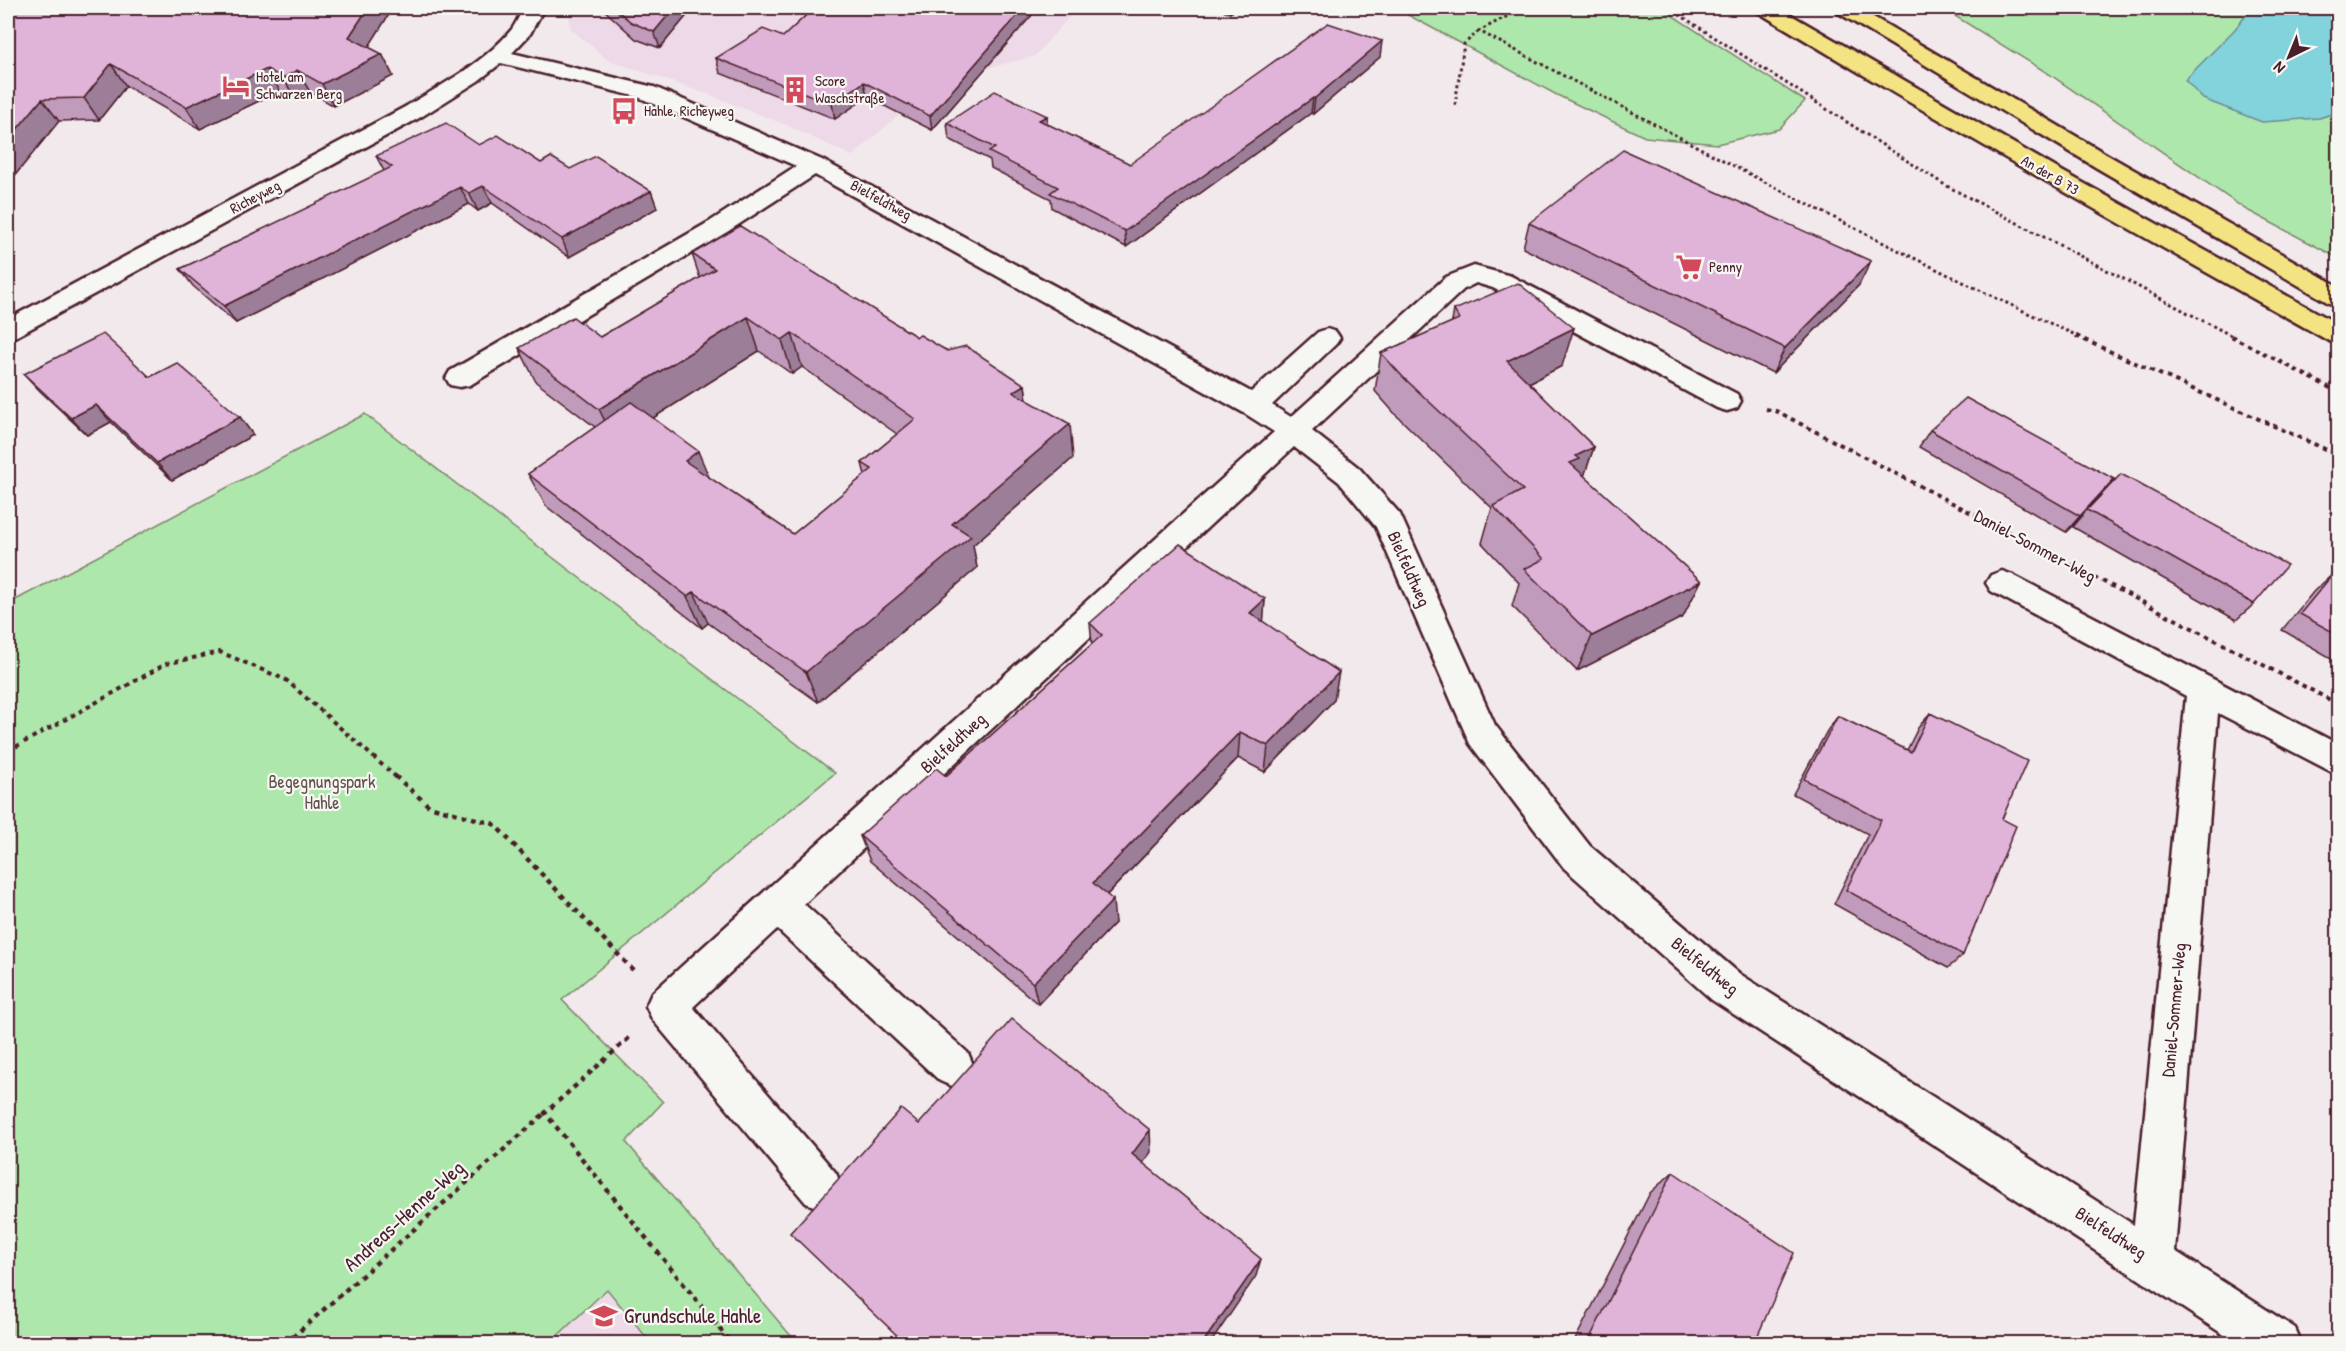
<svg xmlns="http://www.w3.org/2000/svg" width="2346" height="1351" font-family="'Patrick Hand',sans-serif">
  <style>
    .built { fill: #edd9e7 }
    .green { fill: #aee7ab; stroke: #7c836b; stroke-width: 1.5 }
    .water { fill: #82d3db; stroke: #6c8b95; stroke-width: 1.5 }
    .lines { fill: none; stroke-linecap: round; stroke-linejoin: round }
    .minor-casing { stroke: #4a1f2b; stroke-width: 5 }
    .major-casing { stroke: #4a1f2b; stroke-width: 5 }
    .path-far2 { stroke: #4a1f2b; stroke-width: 3; stroke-dasharray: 3 3; stroke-linecap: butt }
    .path-far1 { stroke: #4a1f2b; stroke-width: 4; stroke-dasharray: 4.5 4.5; stroke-linecap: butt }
    .path { stroke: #4a1f2b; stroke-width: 4.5; stroke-dasharray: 5 5; stroke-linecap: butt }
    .minor { fill: #f6f6f2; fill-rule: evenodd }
    .major { fill: #f4e382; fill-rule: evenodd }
    .wall { fill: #c19bbb; stroke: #4a1f2b; stroke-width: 1.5; fill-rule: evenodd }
    .shaded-wall { fill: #9d7e98; stroke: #4a1f2b; stroke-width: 1.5 }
    .building { fill: #e0b4d9; stroke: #4a1f2b; stroke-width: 1.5 }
    .labels { text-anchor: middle; stroke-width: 4.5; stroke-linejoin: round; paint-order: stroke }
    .far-poi-label { font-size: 15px; fill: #4a1f2b; stroke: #f6f6f2; text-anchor: start }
    .far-street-label { font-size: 15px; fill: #4a1f2b; stroke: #f6f6f2 }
    .street-label { font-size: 18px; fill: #4a1f2b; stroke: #f6f6f2 }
    .park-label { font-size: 18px; fill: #63514b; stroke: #f6f6f2 }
    .near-street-label { font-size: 21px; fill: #4a1f2b; stroke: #f6f6f2 }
    .near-poi-label { font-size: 21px; fill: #4a1f2b; stroke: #f6f6f2; text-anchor: start }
  </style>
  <rect width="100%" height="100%" fill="#f2e9ed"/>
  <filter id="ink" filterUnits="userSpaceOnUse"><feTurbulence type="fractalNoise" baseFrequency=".0167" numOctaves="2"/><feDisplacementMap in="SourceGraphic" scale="12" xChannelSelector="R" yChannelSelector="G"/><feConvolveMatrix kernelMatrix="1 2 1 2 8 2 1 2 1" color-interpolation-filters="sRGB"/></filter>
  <g filter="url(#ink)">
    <path class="built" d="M571,8H1077L1035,56L937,81L852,156L786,125L710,95L608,60L571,29L569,16Z
      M607,1289L651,1343L550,1344Z"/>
    <path class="green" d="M1395,8H1661L1805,101L1779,129L1717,144L1645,137L1557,95Z
      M1942,8H2252L2236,28L2319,118L2338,112V258L2245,209L2049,74Z
      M365,414L835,773L562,1000L663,1102L626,1142L797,1343H651L607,1289L550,1343H8V604Z"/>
    <path class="water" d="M2252,8H2338V112L2319,118L2262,122L2203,99L2185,80L2236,28Z"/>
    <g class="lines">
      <defs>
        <path id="minor" d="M524,8H544L530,34L512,53L654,87L822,160L1251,392L1318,332L1327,329L1336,332L1340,338L1336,344L1272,405L1291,417L1446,277L1474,266L1511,276L1737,394L1741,401L1737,408L1727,411L1717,408L1493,288L1476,283L1464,289L1312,431L1359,468L1400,514L1495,725L1590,846L1740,974L2134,1225L2186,696L1991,591L1986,583L1991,575L2002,571L2013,575L2338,744V775L2218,713L2175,1251L2295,1328L2302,1344H2238L1712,1000L1564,868L1470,744L1376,527L1339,482L1294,447L804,904L968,1053L974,1067L968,1081L954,1087L940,1081L777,929L693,1007L836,1173L842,1188L836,1203L821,1209L806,1203L652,1019L646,1006L652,993L1274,432L1244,413L815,175L727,232L470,385L460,387L450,385L446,378L450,371L709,222L796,166L638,97L501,63L478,81L421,117L17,336L8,339V319L405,107C442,85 484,63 512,29C517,22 519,15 524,8Z"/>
        <path id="major" d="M1755,8H1779L2058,169L2338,324V344L2329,341C2137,234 1946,126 1758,12Z
          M1834,8H1858L2113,158L2338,286V305L2329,303L2097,168L1837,12Z"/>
      </defs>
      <use href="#minor" class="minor-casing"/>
      <use href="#major" class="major-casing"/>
      <path class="path-far2" d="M1523,8L1479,31C1678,136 1875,244 2080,337
        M1669,8L1945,185L2234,337
        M1455,105L1464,44L1479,31"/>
      <path class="path-far1" d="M2076,336L2338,455
        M2231,336L2338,392
        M1766,409L1776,411L2338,704
        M8,751L166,664L220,652L286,680L396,777"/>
      <path class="path" d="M395,776L429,806L494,824L633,970
        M629,1038L545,1113L732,1344
        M285,1344L545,1113"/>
      <use href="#minor" class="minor"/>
      <use href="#major" class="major"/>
    </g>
    <path class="wall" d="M8,8H393L368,47L382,54L393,76L334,106L310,92L296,100L280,91L200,129L126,86L99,120L59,121L8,184Z
      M602,8H693L660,48L636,39Z
      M814,8H1038L932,130L867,97L835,119L720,73L716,58L783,37Z
      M1216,8H1238L1230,13Z
      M1380,57L1313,114L1311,113L1126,247L1052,208L1051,199L991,168L990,160L949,139L947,123L1047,116V124L1130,164Z
      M479,145L541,163L570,169L651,191L657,208L569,257L492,203L478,211L469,204L236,323L193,286L180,269L384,171L376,156Z
      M1529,223L1859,285L1773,373L1523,248Z
      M692,254L917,337L1025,385L1027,400L1073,458L973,545L977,568L818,702L708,623L702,628L546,506L528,474L595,427L536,382L519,348L600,337L700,278ZM759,351L792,374L802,367L897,434L862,463L865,475L793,534L709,477L653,418Z
      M1454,310L1562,366L1529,383L1594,447L1584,476L1701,581L1683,617L1577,671L1512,606L1519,583L1482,543L1492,508L1396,415L1375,391L1381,353L1452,322Z
      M24,374L150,377L240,417L253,435L172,480L111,422L87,435L40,391Z
      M1930,430L2114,479L2104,491L2254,604L2236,620L2073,527L2083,515L2066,532L1919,447Z
      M2333,574L2338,577V662L2282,630L2314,591Z
      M1265,599L1263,622L1334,700L1265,772L1238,758L1107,895L1115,923L1038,1004L870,861L860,836L946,776L1092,644L1090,623Z
      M1930,713L2002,819L1963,955L1948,968L1834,904L1868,834L1793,794L1827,731L1838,716L1907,750L1918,728Z
      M1673,1172L1754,1344H1573L1650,1193Z"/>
    <path class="shaded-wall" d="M368,8H393L361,59L349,37Z
      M674,8H693L660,48L654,32Z
      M1024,8H1038L932,130L930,116Z
      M1230,8H1238L1230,13Z
      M1382,41L1380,57L1313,114L1315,98Z
      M382,54L393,76L334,106L322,84Z
      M111,64L126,86L99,120L84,98Z
      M267,69L280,91L200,129L186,107Z
      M297,70L310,92L296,100L283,78Z
      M864,82L867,97L835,119L832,104Z
      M1313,98L1311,113L1126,247L1125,231Z
      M42,99L59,121L8,184V140Z
      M1047,116L1048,131L1039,120Z
      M483,186L492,203L478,211L469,193Z
      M460,187L469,204L236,323L224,306Z
      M651,191L657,208L569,257L562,239Z
      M1871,261L1859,285L1773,373L1785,348Z
      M748,317L759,351L615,442L599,409Z
      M1574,328L1562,366L1497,399L1507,361Z
      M792,333L802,367L792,374L782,340Z
      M1025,385L1029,418L1013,392Z
      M96,405L111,422L87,435L71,418Z
      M240,417L253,435L172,480L157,463Z
      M1070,424L1073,458L973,545L977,568L818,702L806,672L952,524Z
      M1594,447L1581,485L1570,463L1576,456Z
      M698,451L712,484L685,461Z
      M2114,479L2100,496L2066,532L2080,516Z
      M1701,581L1683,617L1577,671L1592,636Z
      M694,592L708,623L702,628L687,596Z
      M1265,599L1263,627L1250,613Z
      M1339,672L1334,700L1265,772L1268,746Z
      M1240,732L1238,758L1095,907L1093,883Z
      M1113,900L1115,923L1038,1004L1033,983Z
      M1150,1130L1151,1152L1134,1176L1132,1154Z
      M1261,1259L1256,1276L1210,1344H1202Z"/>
    <path class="building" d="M8,8H368L349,37L382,54L322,84L297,70L283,78L267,69L186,107L111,64L84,98L42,99L8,140Z
      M614,8H674L654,32L631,22Z
      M814,8H1024L930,116L864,82L832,104L716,58L763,29L783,37Z
      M1328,23L1382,41L1315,98H1313L1125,231L1050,193L1058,187L989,152L995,148L947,123L995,91L1047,116L1039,120L1130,164Z
      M446,123L479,145L498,135L541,163L551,157L570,169L596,156L651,191L562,239L483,186L469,193L460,187L224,306L180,269L392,167L376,156Z
      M1623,150L1871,261L1785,348L1529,223Z
      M740,226L917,337L920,335L947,351L966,346L1025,385L1013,392L1070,424L952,524L971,536L806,672L694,592L687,596L528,474L631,402L698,451L685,461L793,534L872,469L862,463L915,419L792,333L782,340L748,317L599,409L519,348L573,317L600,337L715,269L692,254Z
      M1518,283L1574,328L1507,361L1594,447L1576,456L1580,459L1570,463L1701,581L1592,636L1524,569L1544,559L1493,506L1523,490L1403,377L1381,353L1459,319L1454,310Z
      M103,334L150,377L177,363L240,417L157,463L96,405L71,418L24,374Z
      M1966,398L2114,479L2080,516L1930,430Z
      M2121,474L2287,565L2254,604L2087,510Z
      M1180,544L1265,599L1250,613L1339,672L1268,746L1240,732L1093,883L1113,900L1033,983L860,836L936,768L946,776L1102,635L1090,623Z
      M2333,574L2338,577V635L2300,614Z
      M1930,713L2027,761L2002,819L2016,826L1963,955L1846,890L1881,820L1804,779L1838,716L1911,752Z
      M1012,1019L1150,1130L1132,1154L1261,1259L1202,1344H906L790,1233L901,1109L919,1124Z
      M1673,1172L1794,1253L1754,1344H1587Z"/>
  </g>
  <defs>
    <symbol id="hotel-bare" viewBox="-9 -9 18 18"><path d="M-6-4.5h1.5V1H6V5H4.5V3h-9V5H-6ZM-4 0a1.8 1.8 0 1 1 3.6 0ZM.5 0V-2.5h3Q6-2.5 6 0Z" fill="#d1495b" stroke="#f6f6f2" stroke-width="2.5" paint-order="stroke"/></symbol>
    <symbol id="building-bare" viewBox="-9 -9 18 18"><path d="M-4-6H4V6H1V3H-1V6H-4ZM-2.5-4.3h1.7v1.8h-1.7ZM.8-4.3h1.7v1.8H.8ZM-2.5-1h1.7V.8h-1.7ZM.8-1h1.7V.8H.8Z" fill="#d1495b" stroke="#f6f6f2" stroke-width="2.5" paint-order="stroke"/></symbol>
    <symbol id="bus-bare" viewBox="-9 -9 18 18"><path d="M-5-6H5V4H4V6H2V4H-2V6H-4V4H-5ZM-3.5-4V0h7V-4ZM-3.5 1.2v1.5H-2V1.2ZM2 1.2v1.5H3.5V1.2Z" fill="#d1495b" stroke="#f6f6f2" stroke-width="2.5" paint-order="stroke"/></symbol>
    <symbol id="supermarket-bare" viewBox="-9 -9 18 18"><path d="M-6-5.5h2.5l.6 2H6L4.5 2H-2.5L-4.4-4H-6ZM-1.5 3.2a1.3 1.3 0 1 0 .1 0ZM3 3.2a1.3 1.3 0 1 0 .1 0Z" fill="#d1495b" stroke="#f6f6f2" stroke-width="2.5" paint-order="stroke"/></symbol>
    <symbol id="school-bare" viewBox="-9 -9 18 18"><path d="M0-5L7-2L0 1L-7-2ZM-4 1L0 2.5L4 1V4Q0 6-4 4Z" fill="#d1495b" stroke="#f6f6f2" stroke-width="2.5" paint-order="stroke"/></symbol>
  </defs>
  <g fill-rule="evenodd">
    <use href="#hotel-bare" x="217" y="67" width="38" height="38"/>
    <use href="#building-bare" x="776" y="71" width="38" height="38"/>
    <use href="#bus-bare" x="605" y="92" width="38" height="38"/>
    <use href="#supermarket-bare" x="1670" y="248" width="38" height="38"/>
    <use href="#school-bare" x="585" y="1297" width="38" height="38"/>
  </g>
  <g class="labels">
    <g class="far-poi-label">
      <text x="256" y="82">Hotel am<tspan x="256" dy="17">Schwarzen Berg</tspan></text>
      <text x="815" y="86">Score<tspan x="815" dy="17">Waschstraße</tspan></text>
      <text x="644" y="116">Hahle, Richeyweg</text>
      <text x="1709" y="272">Penny</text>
    </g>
    <g class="far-street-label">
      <text transform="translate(2050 175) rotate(30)" y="5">An der B 73</text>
      <text transform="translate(255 197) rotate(-28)" y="5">Richeyweg</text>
      <text transform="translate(881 200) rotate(29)" y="5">Bielfeldtweg</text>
    </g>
    <g class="street-label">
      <text transform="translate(2035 546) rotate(28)" y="6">Daniel-Sommer-Weg</text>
      <text transform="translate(1409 569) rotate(66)" y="6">Bielfeldtweg</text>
      <text transform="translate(953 743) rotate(-42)" y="6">Bielfeldtweg</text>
      <text transform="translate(1705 966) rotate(39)" y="6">Bielfeldtweg</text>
      <text transform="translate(2174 1010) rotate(-85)" y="6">Daniel-Sommer-Weg</text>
      <text transform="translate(2111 1233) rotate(33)" y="6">Bielfeldtweg</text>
    </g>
    <g class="park-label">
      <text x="322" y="788">Begegnungspark<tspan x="322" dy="21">Hahle</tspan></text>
    </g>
    <g class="near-street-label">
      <text transform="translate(404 1216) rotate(-42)" y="7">Andreas-Henne-Weg</text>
    </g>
    <g class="near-poi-label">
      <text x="624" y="1323">Grundschule Hahle</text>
    </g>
  </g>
  <rect width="2346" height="1351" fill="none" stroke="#f6f6f2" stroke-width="30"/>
  <rect x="15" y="15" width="2316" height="1321" fill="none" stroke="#4a1f2b" stroke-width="2" filter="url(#ink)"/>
  <g transform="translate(2289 57) rotate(223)" stroke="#f6f6f2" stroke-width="4.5" paint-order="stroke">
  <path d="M0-4.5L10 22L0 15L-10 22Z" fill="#4a1f2b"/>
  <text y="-9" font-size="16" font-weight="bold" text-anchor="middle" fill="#4a1f2b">N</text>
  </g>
</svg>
